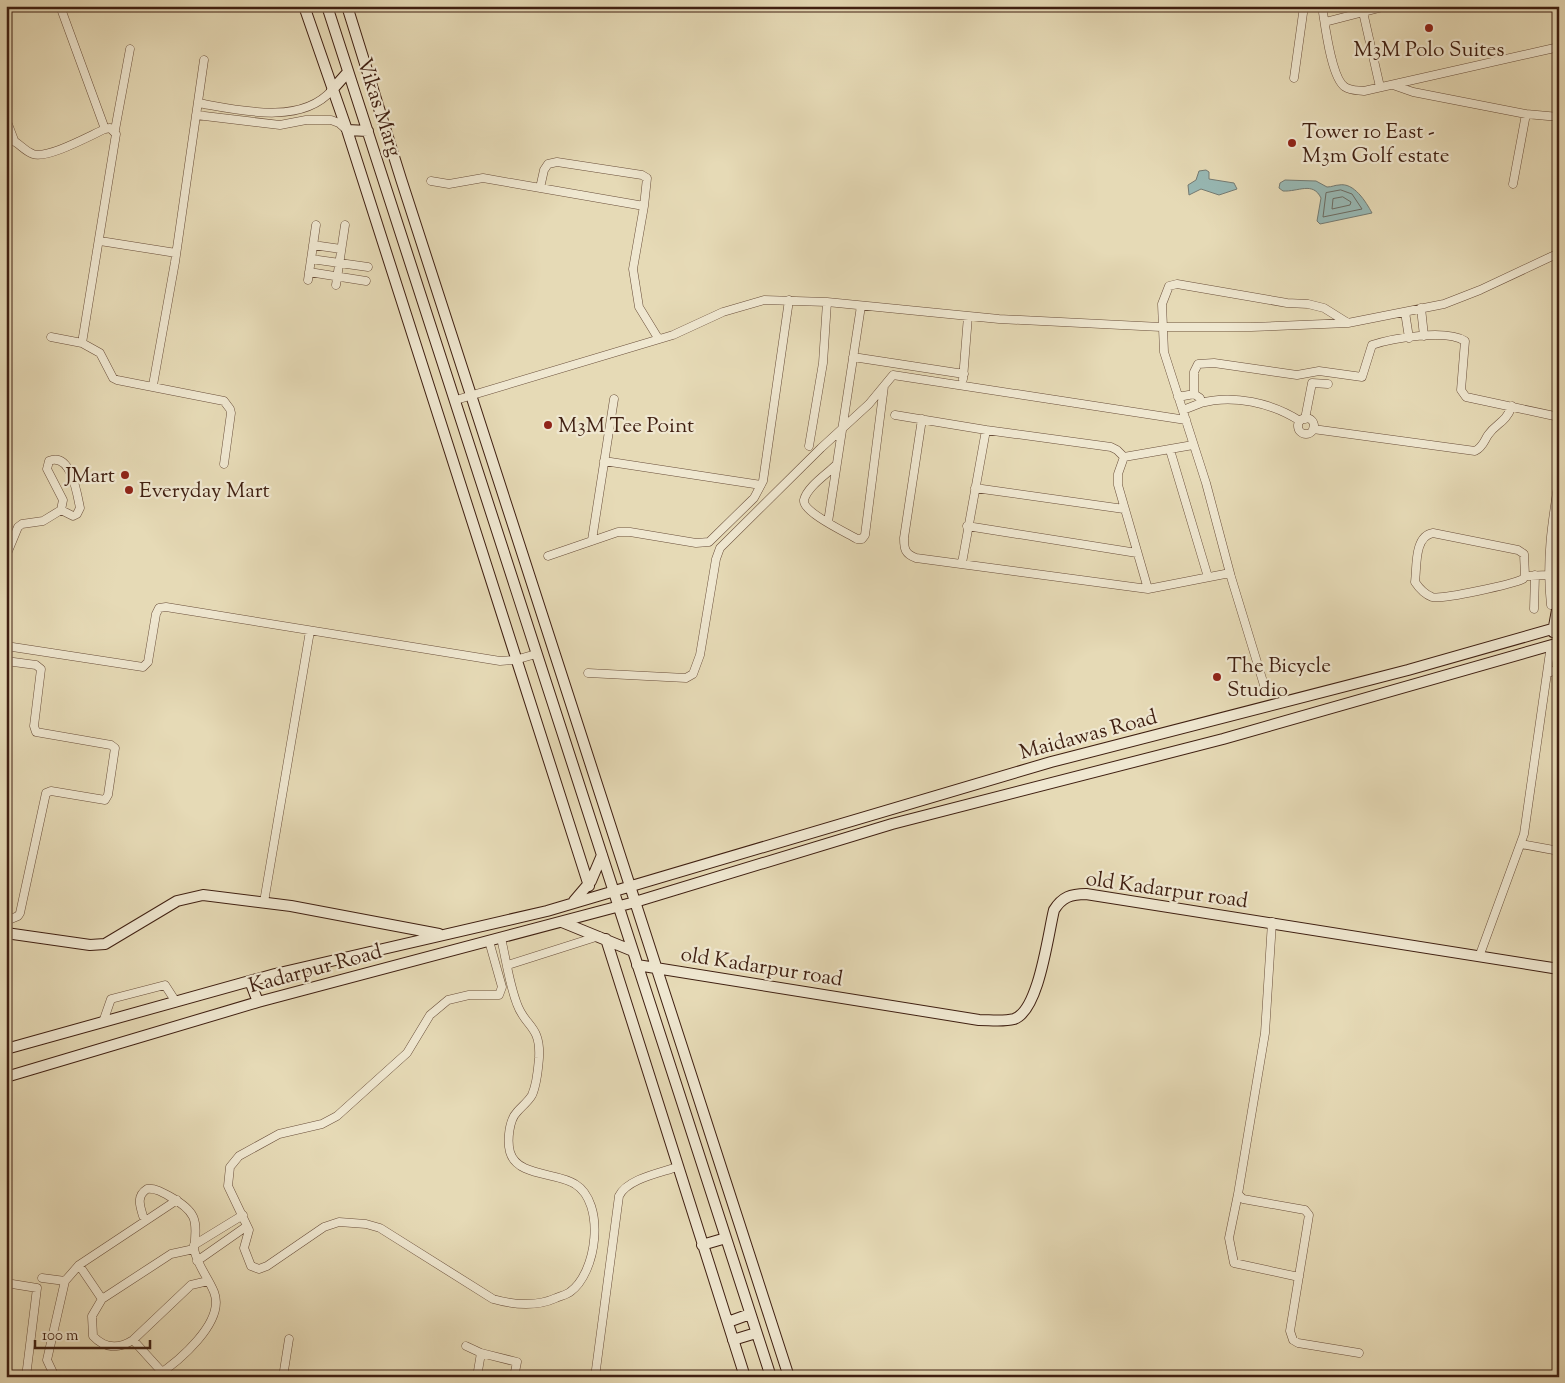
<svg xmlns="http://www.w3.org/2000/svg" width="1565" height="1383" font-family="'Sorts Mill Goudy',serif">
  <style>
    .water { fill: #98b9b5; stroke: #747b73 }
    .lines { fill: none; stroke-linecap: round; stroke-linejoin: round }
    .shore { stroke: #6c6c63; stroke-width: 1 }
    .street-casing { stroke: #694e3a; stroke-width: 9 }
    .secondary-casing { stroke: #3f1f11; stroke-width: 12 }
    .street { stroke: #efe7d0; stroke-width: 8 }
    .secondary { stroke: #efe7d0; stroke-width: 10 }
    .poi-dot { fill: #8f2418; stroke: #efe7d0; stroke-width: 2 }
    .labels { text-anchor: middle; stroke-width: 4.5; stroke-linejoin: round; paint-order: stroke }
    .poi-label { font-size: 21px; fill: #3f1f11; stroke: #efe7d0; text-anchor: start }
    .street-label { font-size: 21px; fill: #3f1f11; stroke: #efe7d0 }
  </style>
  <rect width="100%" height="100%" fill="#e6dab6"/>
  <filter id="stains"><feTurbulence type="fractalNoise" baseFrequency=".004" numOctaves="4"/><feColorMatrix values="0 0 0 0 .2 0 0 0 0 .09 0 0 0 0 .02 0 0 0 .5 -.17"/></filter>
  <radialGradient id="worn" r=".72"><stop offset=".6" stop-color="#630" stop-opacity="0"/><stop offset="1" stop-color="#630" stop-opacity=".3"/></radialGradient>
  <path class="water" d="M1206,170L1209,172V179L1234,183L1237,189L1219,195L1201,189L1189,195L1188,185L1196,180L1199,171Z
    M1285,180L1316,181L1327,187C1332,187 1335,185 1339,185C1354,182 1366,202 1372,213L1320,224L1317,221L1321,198C1313,181 1298,192 1283,191L1279,188L1280,183Z"/>
  <g class="lines">
    <path class="shore" d="M1341,190L1352,194L1362,209L1323,217L1326,193Z
      M1343,197L1351,202L1350,205L1332,209L1333,199Z"/>
    <defs>
      <path id="street" d="M60,6L105,129
        M1322,6C1325,24 1331,78 1345,87C1351,91 1358,90 1364,91L1559,47
        M1363,12L1380,87
        M1325,22L1387,6
        M1294,78L1304,6
        M1393,85L1413,92L1526,114L1559,117
        M198,103C238,110 301,126 332,90
        M196,115L280,125L306,120H331L339,123L347,130
        M6,119L14,140
        M115,130L130,49
        M6,139C17,139 22,150 33,154C48,159 89,136 105,129L110,128L116,134L82,343
        M431,181L449,184L483,178L644,206L633,269L639,307L658,338
        M1513,184L1526,114
        M540,188L544,170L548,164L557,162L642,175L647,178L644,206
        M100,241L176,253
        M313,245L341,249
        M311,259L368,267
        M309,272L366,281
        M308,280L316,225
        M336,285L345,225
        M1421,308L1424,336
        M1405,312L1409,338
        M51,337L82,343L100,353L113,378L117,380L224,401L230,409L231,413L224,464
        M853,357L964,374
        M963,379L968,316
        M153,385L175,262L204,60
        M1194,394V372L1198,364L1214,363L1297,375L1319,371L1362,377L1372,345C1393,338 1446,329 1465,341L1461,390L1466,397L1559,417
        M1178,397L1194,394L1200,398L1201,403L1183,410
        M456,400L673,335L723,312L764,300L827,302L999,319L1161,327H1251L1348,323
        M1201,403C1233,394 1272,403 1300,421
        M895,415L986,430L1111,447L1117,450L1124,457
        M1298 426a8 8 0 1 1 16 0a8 8 0 1 1-16 0Z
        M922,419L904,538C904,549 905,554 916,558L1148,589L1230,573
        M1305,419L1312,383L1328,384
        M1313,429L1475,451C1483,447 1484,441 1488,435C1497,422 1505,424 1512,406
        M809,446L823,363L827,302
        M1170,450L1208,577
        M1124,457L1118,474V485L1148,589
        M1124,457L1193,445
        M604,461L761,485
        M836,465C827,474 807,487 804,500C802,512 847,533 857,539H862L865,535L884,386
        M975,488L1124,509
        M828,522L861,306
        M967,526L1137,553
        M592,540L614,399
        M6,556L18,527L22,524L43,521L61,510L63,500L47,469L49,461C71,452 77,493 80,508L77,514L73,516L61,510
        M548,556L618,532H630L696,543L709,542L754,498L763,481L789,300
        M962,563L986,430
        M1525,576L1524,554L1518,550L1433,533C1414,536 1417,567 1415,582C1419,588 1424,594 1432,597C1442,600 1513,584 1523,579L1525,576L1548,575
        M1551,605C1546,561 1552,523 1559,480
        M1534,609L1535,575
        M6,646L143,667L148,662L156,614L159,608L166,607L500,661L515,660L536,654
        M6,661L36,665L41,669L34,726L36,732L111,745L115,748L108,795L105,800L51,791L46,793L20,913L18,916L6,921
        M588,673L686,678L693,674L700,655L716,559L720,548L821,448L869,404L893,375L1186,420
        M1548,673L1559,669
        M1264,685L1231,577L1206,483L1164,352L1162,304L1169,286L1177,284L1287,303L1308,304L1324,308L1348,323L1444,304L1480,290L1559,253
        M1521,844L1559,851
        M264,902L310,631
        M1272,922L1265,1033L1238,1194L1243,1199L1305,1210L1309,1215L1290,1331L1293,1340L1298,1343L1359,1353
        M489,941L502,987L499,995H469L448,1000L430,1015L407,1053L337,1116L322,1124L279,1134L239,1156L230,1167L228,1186L249,1230L244,1248L251,1266L259,1269L267,1266L324,1227L339,1222L366,1224L380,1228L493,1299C514,1305 536,1307 556,1298C560,1296 566,1295 570,1292C597,1273 606,1203 575,1184C557,1172 517,1177 510,1152C507,1141 509,1120 517,1112C522,1106 528,1102 532,1095C537,1084 538,1070 539,1058C541,1025 525,1027 517,1004C509,983 506,959 501,938
        M1479,957L1524,834L1551,645
        M508,965L599,936
        M103,1022L111,999L165,985L176,1002
        M1238,1194L1229,1238L1234,1263L1299,1277
        M143,1216C140,1206 136,1196 147,1189C155,1188 162,1192 169,1196C196,1211 198,1219 194,1249
        M194,1245L243,1215
        M197,1261L247,1226
        M79,1265L102,1299
        M42,1278L65,1281L79,1265L177,1200
        M6,1283L37,1288L26,1377
        M133,1340L162,1372
        M466,1346L481,1353L477,1377
        M481,1353L517,1362L514,1377
        M6,1362L7,1377
        M246,1376L249,1377
        M55,1377L47,1360L65,1281
        M155,1377C178,1362 226,1322 214,1292C208,1277 197,1265 194,1249L171,1254L102,1299L92,1316L93,1336C105,1349 119,1349 133,1340L191,1285L208,1281
        M283,1377L289,1339
        M595,1377L619,1196C627,1179 660,1173 677,1167"/>
      <path id="secondary" d="M304,6L347,130L589,886
        M327,6L771,1377
        M347,6L401,179L789,1377
        M332,90L348,72
        M347,130L368,131
        M1553,632L1559,599
        M574,901L591,881L602,855
        M562,922L633,951
        M6,933L90,945L105,944L177,901L203,895L291,906L439,934
        M606,939L745,1377
        M637,965L979,1020C990,1020 1003,1022 1014,1019C1039,1011 1048,934 1054,910C1062,897 1071,894 1086,894L1559,969
        M250,981L258,1002
        M6,1049L275,974L547,911L1051,762L1408,670L1559,627
        M6,1077L258,1002L635,902L892,824L1223,739L1559,643
        M702,1245L726,1238
        M728,1322L750,1314
        M733,1340L756,1333"/>
    </defs>
    <use href="#street" class="street-casing"/>
    <use href="#secondary" class="secondary-casing"/>
    <use href="#street" class="street"/>
    <use href="#secondary" class="secondary"/>
  </g>
  <g class="poi-dot">
    <circle cx="1429" cy="28" r="5"/>
    <circle cx="1292" cy="143" r="5"/>
    <circle cx="548" cy="425" r="5"/>
    <circle cx="125" cy="475" r="5"/>
    <circle cx="129" cy="490" r="5"/>
    <circle cx="1217" cy="677" r="5"/>
  </g>
  <g class="labels">
    <g class="poi-label">
      <text x="1429" y="56" text-anchor="middle">M3M Polo Suites</text>
      <text x="1302" y="138">Tower 10 East -<tspan x="1302" dy="24">M3m Golf estate</tspan></text>
      <text x="558" y="432">M3M Tee Point</text>
      <text x="115" y="482" text-anchor="end">JMart</text>
      <text x="139" y="497">Everyday Mart</text>
      <text x="1227" y="672">The Bicycle<tspan x="1227" dy="24">Studio</tspan></text>
    </g>
    <g class="street-label">
      <text transform="translate(380 107) rotate(72)" y="7">Vikas Marg</text>
      <text transform="translate(1088 734) rotate(-15)" y="7">Maidawas Road</text>
      <text transform="translate(1167 889) rotate(8)" y="7">old Kadarpur road</text>
      <text transform="translate(762 966) rotate(9)" y="7">old Kadarpur road</text>
      <text transform="translate(315 968) rotate(-15)" y="7">Kadarpur Road</text>
    </g>
  </g>
  <rect width="1565" height="1383" fill="none" stroke="#e6dab6" stroke-width="25"/>
  <rect x="8" y="8" width="1550" height="1368" fill="none" stroke="#3f1f11" stroke-width="2.5"/>
  <rect x="12" y="12" width="1540" height="1358" fill="none" stroke="#3f1f11"/>
  <path d="M35 1340v8h115v-8" fill="none" stroke="#3f1f11" stroke-width="2.5"/>
  <text x="42" y="1340" font-size="15" fill="#3f1f11" stroke="#efe7d0" stroke-width="4" paint-order="stroke">100 m</text>
  <rect width="100%" height="100%" filter="url(#stains)"/>
  <rect width="100%" height="100%" fill="url(#worn)"/>
</svg>
